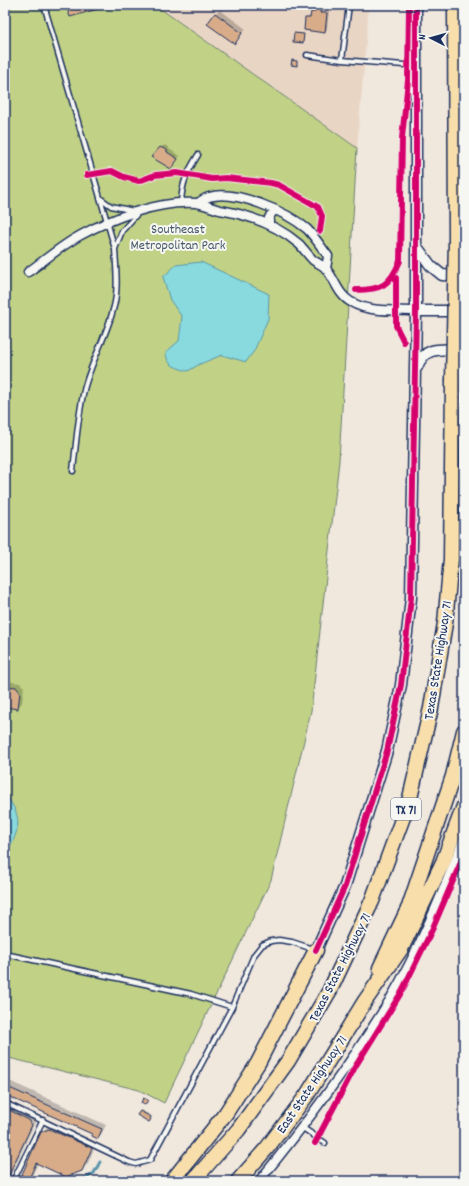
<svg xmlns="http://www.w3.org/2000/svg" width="469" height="1186" font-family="Dekko,sans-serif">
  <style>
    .built { fill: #e9d5c4 }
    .green { fill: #c1d286; stroke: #6e8072 }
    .water { fill: #88dade; stroke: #5c96ab }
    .shadow { fill: #0003 }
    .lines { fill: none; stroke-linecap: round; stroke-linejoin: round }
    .stream { stroke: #5c96ab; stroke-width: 3 }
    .building { fill: #d8ac89; stroke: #1b2f5e }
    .service-casing { stroke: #1b2f5e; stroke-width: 7 }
    .minor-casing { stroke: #1b2f5e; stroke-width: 11 }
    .tertiary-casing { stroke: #1b2f5e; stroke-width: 13 }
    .motorway-casing { stroke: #1b2f5e; stroke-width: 17 }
    .service { stroke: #f6f6f2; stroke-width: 4 }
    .minor { stroke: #f6f6f2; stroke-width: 8 }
    .tertiary { stroke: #f6f6f2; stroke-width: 10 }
    .motorway { stroke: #f8deab; stroke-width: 14 }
    .motorway-bridge-casing { stroke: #1b2f5e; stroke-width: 17; stroke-linecap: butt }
    .motorway-bridge { stroke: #f8deab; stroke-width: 14 }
    .cycleway-casing { stroke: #f6f6f2; stroke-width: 8 }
    .cycleway { stroke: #d6006c; stroke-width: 6 }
    .labels { text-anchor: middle; stroke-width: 4; stroke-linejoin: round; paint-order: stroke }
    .shield { fill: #f6f6f2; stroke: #5d6b8a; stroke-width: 1 }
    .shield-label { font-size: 13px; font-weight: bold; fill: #1b2f5e }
    .park-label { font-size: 14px; fill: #445868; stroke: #f6f6f2 }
    .street-label { font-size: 14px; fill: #1b2f5e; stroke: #f6f6f2 }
  </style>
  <rect width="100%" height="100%" fill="#f0e7dd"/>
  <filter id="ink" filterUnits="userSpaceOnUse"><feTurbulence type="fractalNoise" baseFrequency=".025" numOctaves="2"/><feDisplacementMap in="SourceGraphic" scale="8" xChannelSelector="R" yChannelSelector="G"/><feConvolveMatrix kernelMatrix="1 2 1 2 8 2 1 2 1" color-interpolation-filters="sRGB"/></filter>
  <g filter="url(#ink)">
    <path class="built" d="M155,5H369L357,148L278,92Z"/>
    <path class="green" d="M5,5H155L357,148L339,461L311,711L271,880L164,1103L139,1090L5,1057Z"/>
    <path class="water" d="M201,262L269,294L268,319L254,351L246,362L222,355L200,364L188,371C177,368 166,366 166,352L179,341L182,317L170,300L163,277L176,265Z
      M5,794C25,820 19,830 5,856Z"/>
    <path class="shadow" d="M319,6H323L322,10L329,11L327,29L325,32L306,18L311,16L312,12Z
      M220,10L246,29L235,42L215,14Z
      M164,145L169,147V149L180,156L174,165L153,157Z
      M5,681L20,683L24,687L22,703L17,708L5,706Z
      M5,1079L106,1125L102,1133L98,1138L94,1134L5,1094Z
      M5,1100L35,1114L37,1118L8,1181H5Z
      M141,1110L152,1116L150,1119L140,1111Z
      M56,1124L97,1142L88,1163L82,1170L38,1163L30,1181H20L42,1132L48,1126Z"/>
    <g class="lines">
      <path class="stream" d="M82,1181L94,1173L100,1162"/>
    </g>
    <path class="building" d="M66,5H100L101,8L70,17Z
      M315,8L321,9L320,13H327L325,33L304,30L305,18H310L311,12H315Z
      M215,13L242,33L235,44L207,24Z
      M294,33L304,34L303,43L293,42Z
      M292,60L297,61V66L291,65Z
      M160,147L167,150V152L178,159L171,169L151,157Z
      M5,686L16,687L20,692L18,709L5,707Z
      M5,1086L102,1129L98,1139L92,1136V1134L5,1095Z
      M143,1098L148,1100L145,1105L141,1103Z
      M5,1108L29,1120L32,1125L6,1181Z
      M140,1111L151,1117L150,1121L149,1122L137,1115Z
      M49,1129L92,1148L82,1171L66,1177L36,1163L28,1181H19L41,1132Z"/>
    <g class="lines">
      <defs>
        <path id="service" d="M44,5L115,249C116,268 119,291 113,310C106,337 91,362 84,390C78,416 76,444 73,471
          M307,55L342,60L416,66
          M342,60L349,5
          M100,198L111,206L134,211
          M181,203C182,182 187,173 198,155
          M115,249L122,231L138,213
          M5,954L191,994L232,1007
          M5,1103L129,1162L136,1164L150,1160L232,1007L254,955L262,945L271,941L279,940L292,942L313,949
          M303,1128L325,1143
          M13,1181L43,1120"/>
        <path id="minor" d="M198,203C201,201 205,198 209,197C235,189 287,212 307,229C315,237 321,247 328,256L326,269
          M269,223V218L274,209
          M28,272C45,260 62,245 81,235C112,218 160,200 196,203C204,204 212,208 220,210C249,215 276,224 299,244C304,249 308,255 313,260C317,263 323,265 326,269C335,279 338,295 351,302C370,313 395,310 416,311
          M259,1181C306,1124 350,1065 389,1001C419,950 442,894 464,838"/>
        <path id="tertiary" d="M417,247L431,266L442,275L464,276
          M416,311H464
          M417,367C425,344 444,350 464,350
          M316,950L345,886L387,751L401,685L411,598L416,311V5"/>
        <path id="motorway" d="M455,5L456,241
          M380,968L409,907L453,776L464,731
          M172,1181L226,1113L258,1063L316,950
          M193,1181L238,1130L288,1061L330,990L372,901L410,798L431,708L445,623L451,559L453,381
          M238,1181L267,1148L307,1095L365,1001L401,949L443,862L464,806"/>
      </defs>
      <use href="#service" class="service-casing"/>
      <use href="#minor" class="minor-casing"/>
      <use href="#tertiary" class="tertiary-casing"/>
      <use href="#motorway" class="motorway-casing"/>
      <use href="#service" class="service"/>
      <use href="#minor" class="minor"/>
      <use href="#tertiary" class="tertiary"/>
      <use href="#motorway" class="motorway"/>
      <defs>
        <path id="motorway-bridge" d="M453,381L456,241"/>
      </defs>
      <use href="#motorway-bridge" class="motorway-bridge-casing"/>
      <use href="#motorway-bridge" class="motorway-bridge"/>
      <defs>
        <path id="cycleway" d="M87,175L112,171L124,177L139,181L155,175L177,173L212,179L226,178L271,183L279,185L318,207L322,216L320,231
          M396,278V326L404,342
          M356,290C382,290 390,285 400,261L402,138L408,80L409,5
          M316,950L345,886L387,751L401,685L411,598L416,311V5
          M315,1143L355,1067L401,993L432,930L464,855"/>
      </defs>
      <use href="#cycleway" class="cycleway-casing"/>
      <use href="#cycleway" class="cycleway"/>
    </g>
  </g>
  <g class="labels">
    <rect class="shield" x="391" y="798" width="30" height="22" rx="3"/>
    <g class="shield-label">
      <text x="406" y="814">TX 71</text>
    </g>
    <g class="park-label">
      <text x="178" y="233">Southeast<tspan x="178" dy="16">Metropolitan Park</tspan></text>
    </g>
    <g class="street-label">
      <text transform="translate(437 660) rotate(-81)" y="5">Texas State Highway 71</text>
      <text transform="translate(339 967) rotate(-63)" y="5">Texas State Highway 71</text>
      <text transform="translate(311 1084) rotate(-56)" y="5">East State Highway 71</text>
    </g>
  </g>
  <rect width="469" height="1186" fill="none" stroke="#f6f6f2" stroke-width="20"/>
  <rect x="10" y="10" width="449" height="1166" fill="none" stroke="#1b2f5e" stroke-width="1.5" filter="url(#ink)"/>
  <g transform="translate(431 38) rotate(276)" stroke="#f6f6f2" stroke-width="3" paint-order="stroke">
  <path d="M0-3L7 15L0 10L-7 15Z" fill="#1b2f5e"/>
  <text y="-6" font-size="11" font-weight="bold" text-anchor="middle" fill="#1b2f5e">N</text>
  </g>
</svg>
